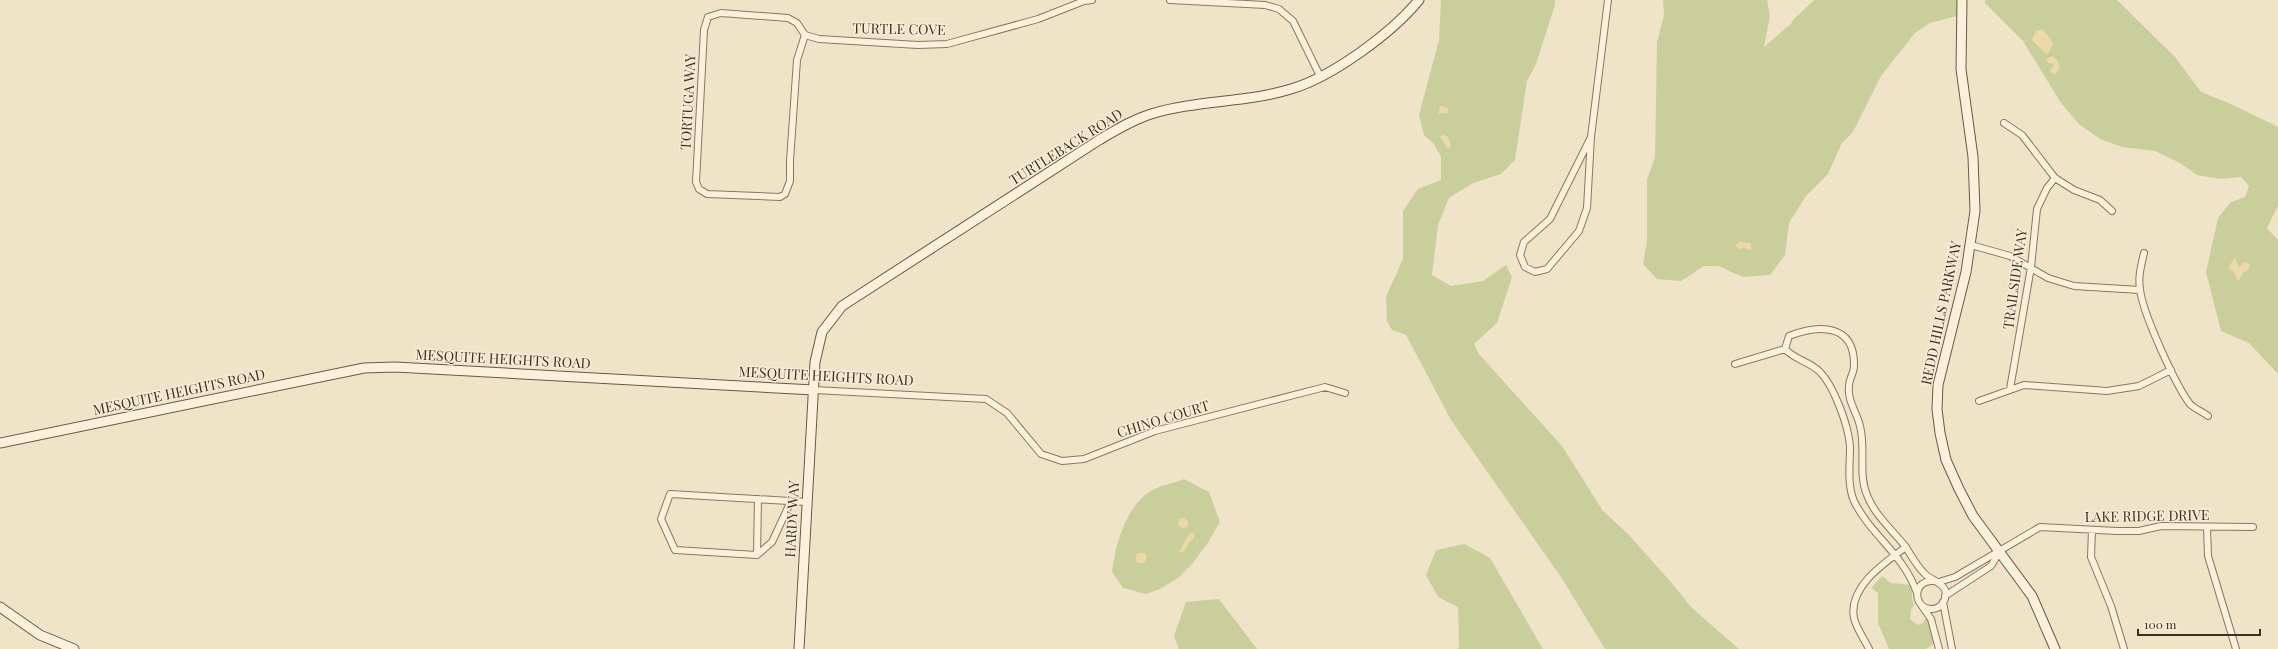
<svg xmlns="http://www.w3.org/2000/svg" width="2278" height="649" font-family="'Playfair Display',serif">
  <style>
    .green { fill: #c9cf9b }
    .sand { fill: #ecd9a5 }
    .lines { fill: none; stroke-linecap: round; stroke-linejoin: round }
    .street-casing { stroke: #8d765c; stroke-width: 8 }
    .secondary-casing { stroke: #6f573f; stroke-width: 11 }
    .street { stroke: #faf1dc; stroke-width: 6 }
    .secondary { stroke: #faf1dc; stroke-width: 9 }
    .labels { text-anchor: middle; stroke-width: 3; stroke-linejoin: round; paint-order: stroke }
    .street-label { font-size: 14px; fill: #3d2e20; stroke: #f7eed8 }
  </style>
  <rect width="100%" height="100%" fill="#f0e4c8"/>
  <path class="green" d="M1441,0H1555V5L1536,64L1527,81L1515,160L1501,174L1471,184L1449,198L1438,225L1432,275L1451,286L1483,281L1506,265L1512,277L1497,323L1474,344L1478,353L1562,446L1603,511L1628,534L1670,581L1692,608L1739,649H1605L1561,577L1451,420L1406,335L1392,330L1387,321L1386,297L1403,259V211L1418,189L1441,180V157L1434,144L1424,135L1419,115L1439,40Z
    M1663,0H1767L1770,16L1764,47L1794,21L1790,23L1814,0H1958L1957,16L1930,23L1915,33L1881,76L1853,132L1842,143L1828,174L1806,196L1789,223L1785,255L1770,275L1743,277L1718,266H1704L1681,281L1657,279L1643,264L1647,241V180L1655,157L1657,42L1664,15Z
    M1985,0H2117L2175,57L2201,92L2231,104L2278,127V206L2267,228L2278,240V374L2249,343L2221,331L2206,272L2218,218L2231,202L2245,197L2249,186L2241,177L2220,179L2197,175L2180,163L2155,151L2122,147L2100,139L2079,124L2061,103L2023,41L1985,3Z
    M1184,479L1209,492L1220,522L1207,544L1192,564L1178,578L1160,589L1146,594L1123,588L1112,572C1115,544 1127,503 1154,489C1163,485 1174,483 1184,479Z
    M1464,544L1490,558L1543,649H1457L1459,647L1458,607L1438,597L1426,575L1436,550Z
    M1882,576L1891,583L1912,585V598L1914,605L1911,610L1910,619L1918,625L1923,623L1927,617L1936,642L1926,649H1889L1878,623V593L1871,588Z
    M1219,599L1257,649H1179L1174,636L1186,602Z"/>
  <path class="sand" d="M2043,29L2053,43L2049,52L2046,54L2032,40L2036,31Z
    M2052,56L2057,60L2060,67L2055,75L2050,71L2054,64L2048,63L2046,59Z
    M1440,106L1447,107L1449,113L1438,114Z
    M1442,134L1448,137L1451,145L1450,148L1448,149L1440,137Z
    M1739,242L1750,243L1752,249L1748,250L1744,247L1740,250L1735,246Z
    M2235,257L2239,268L2243,262L2249,263L2250,266L2247,271L2243,273L2239,280H2237L2234,272L2228,268Z
    M1178 523a5 5 0 1 1 10 0a5 5 0 1 1-10 0Z
    M1190,533H1194V538L1188,543L1185,551L1179,552Z
    M1135.5 558a5.5 5.5 0 1 1 11 0a5.5 5.5 0 1 1-11 0Z"/>
  <g class="lines">
    <defs>
      <path id="street" d="M1170,0L1265,5L1279,9L1293,21L1320,76
        M805,35L797,60L790,161V181L785,194L780,197L707,194L699,189L696,182L704,30L708,17L721,13L788,18L797,23L805,35L819,39L918,45L947,44L1038,19L1084,1L1092,0
        M2004,123L2022,135L2055,178L2074,190L2100,200L2112,211
        M1591,137L1550,219L1524,242L1520,255L1525,267L1535,272L1547,269L1579,231L1587,208L1591,137L1608,0
        M1971,245L2010,256L2048,278L2074,286L2140,290
        M2144,253C2141,266 2138,277 2140,289C2142,312 2176,386 2190,404C2195,409 2203,412 2208,416
        M1785,349L1789,336C1820,324 1855,324 1854,366C1854,373 1849,379 1849,386C1847,400 1857,413 1860,426C1866,449 1858,474 1867,495C1874,514 1892,530 1905,546C1911,555 1916,565 1924,573C1930,580 1941,581 1945,590C1948,599 1941,609 1932,609C1912,609 1912,579 1934,581
        M1785,349C1795,360 1809,361 1820,372C1834,386 1849,427 1850,447C1850,464 1847,485 1854,501C1871,536 1903,553 1917,593
        M1735,364L1785,349
        M2010,389L2031,267L2037,209L2047,188L2055,178
        M814,390L986,399L1007,413L1041,454L1062,461L1084,459L1155,431L1325,387L1345,393
        M1979,401L2024,385L2107,391L2139,386L2171,370
        M758,499L757,555L675,550L661,519L670,494L807,502
        M2207,527L2208,556L2236,649
        M2092,530L2091,557L2111,606L2124,649
        M757,555L772,542L791,501
        M1939,582L1955,577L2040,527L2117,531H2139L2161,526L2253,527
        M1945,596L1991,566L2000,551
        M1943,602L1952,649
        M1922,606L1931,619L1939,649
        M1869,649C1865,640 1856,628 1854,618C1848,587 1884,563 1906,547"/>
      <path id="secondary" d="M1962,0L1961,69L1973,157L1975,211L1966,272L1938,385L1937,409L1940,433L1946,460L1959,489L1973,516L2032,596L2055,649
        M0,443L364,368L395,367L814,390
        M0,607L40,635L74,649
        M799,649L815,362L822,332L842,306L1099,140C1116,130 1132,120 1151,114C1196,100 1245,103 1291,89C1332,77 1392,33 1419,0"/>
    </defs>
    <use href="#street" class="street-casing"/>
    <use href="#secondary" class="secondary-casing"/>
    <use href="#street" class="street"/>
    <use href="#secondary" class="secondary"/>
  </g>
  <g class="labels">
    <g class="street-label">
      <text transform="translate(899 29) rotate(1)" y="5">TURTLE COVE</text>
      <text transform="translate(688 102) rotate(-87)" y="5">TORTUGA WAY</text>
      <text transform="translate(1066 147) rotate(-32)" y="5">TURTLEBACK ROAD</text>
      <text transform="translate(2015 279) rotate(-82)" y="5">TRAILSIDE WAY</text>
      <text transform="translate(1941 313) rotate(-78)" y="5">REDD HILLS PARKWAY</text>
      <text transform="translate(503 359) rotate(3)" y="5">MESQUITE HEIGHTS ROAD</text>
      <text transform="translate(826 376) rotate(3)" y="5">MESQUITE HEIGHTS ROAD</text>
      <text transform="translate(179 392) rotate(-12)" y="5">MESQUITE HEIGHTS ROAD</text>
      <text transform="translate(1163 419) rotate(-17)" y="5">CHINO COURT</text>
      <text transform="translate(2147 516) rotate(-1)" y="5">LAKE RIDGE DRIVE</text>
      <text transform="translate(792 519) rotate(-87)" y="5">HARDY WAY</text>
    </g>
  </g>
  <path d="M2138 629v6h122v-6" fill="none" stroke="#3d2e20" stroke-width="2"/>
  <text x="2144" y="629" font-size="12" fill="#3d2e20" stroke="#f7eed8" stroke-width="3" paint-order="stroke">100 m</text>
</svg>
